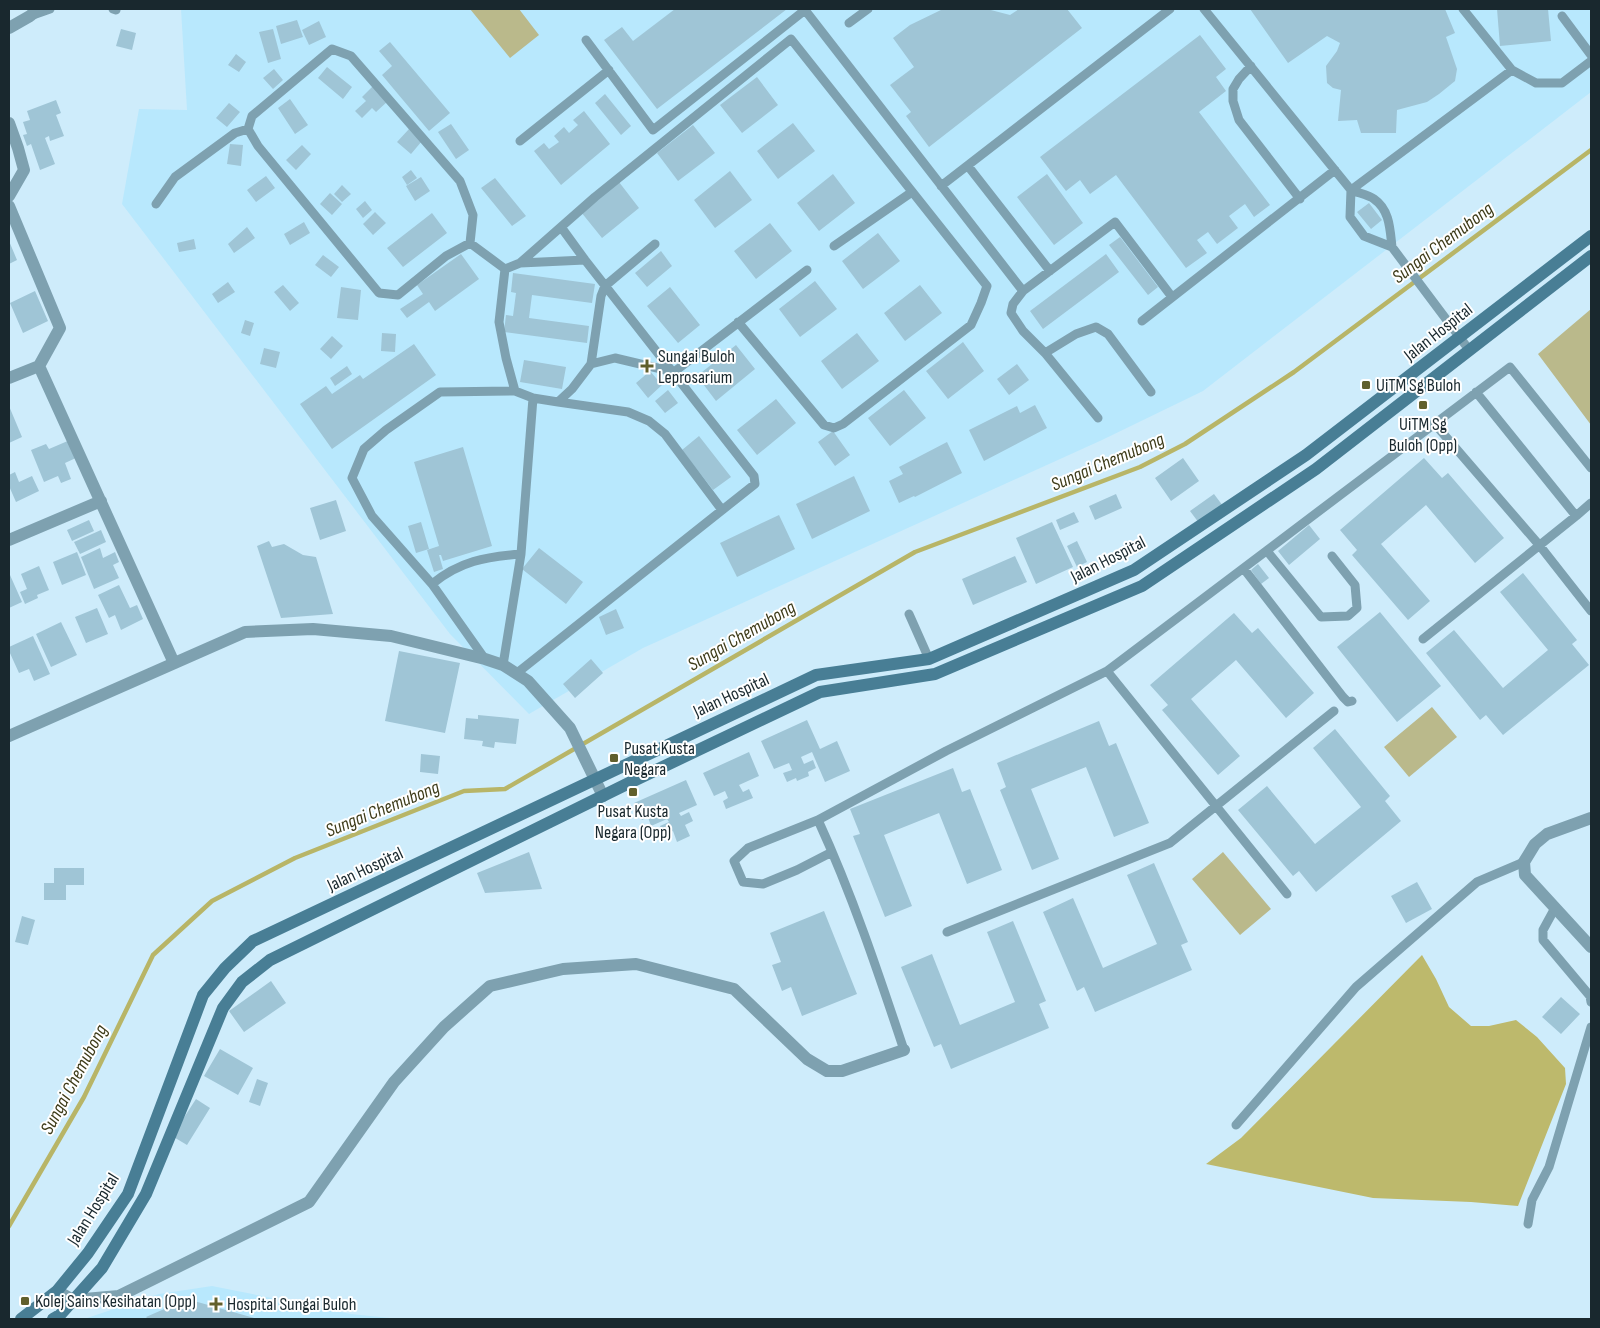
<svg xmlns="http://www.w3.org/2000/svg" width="1600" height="1328" font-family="'Sofia Sans Condensed',sans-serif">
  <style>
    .built { fill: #b8e8fd }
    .green { fill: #bab98b }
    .forest { fill: #bdb96c }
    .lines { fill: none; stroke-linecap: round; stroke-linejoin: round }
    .stream { stroke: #b8b567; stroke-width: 4.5 }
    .building { fill: #9fc5d6 }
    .lane { stroke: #7ea1b0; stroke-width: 9 }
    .street { stroke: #7ea1b0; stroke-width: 12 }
    .secondary { stroke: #487e95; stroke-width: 12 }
    .poi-dot { fill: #615f2c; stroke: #fff; stroke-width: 2 }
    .labels { text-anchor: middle; stroke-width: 4; stroke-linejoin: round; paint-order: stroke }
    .street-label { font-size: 18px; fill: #19282e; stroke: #fff }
    .poi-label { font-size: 18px; fill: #19282e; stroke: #fff; text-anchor: start }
    .water-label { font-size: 19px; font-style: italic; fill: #3e3c1a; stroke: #fff }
  </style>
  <rect width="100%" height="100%" fill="#ceecfb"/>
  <path class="built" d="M181,9H1591V92L1203,391L1102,440L643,648L529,714L450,634L122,204L139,109L187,110Z
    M212,1286L351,1314L399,1319H84L159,1294Z"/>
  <path class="green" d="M470,9H519L539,35L510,58Z
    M1591,309V425L1538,354Z
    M1432,707L1457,737L1409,777L1384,747Z
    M1223,852L1271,909L1240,935L1192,879Z"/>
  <path class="forest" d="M1422,955L1436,979L1449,1007L1471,1026H1489L1516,1020L1537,1037L1565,1068L1566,1084L1518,1206L1471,1202L1373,1198L1206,1164L1241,1138Z"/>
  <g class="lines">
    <path class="stream" d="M9,1226L84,1097L153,955L212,901L295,858L464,791L505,789L915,552L1140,467L1185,444L1294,372L1591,150"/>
  </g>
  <path class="building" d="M675,9H787L657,109L604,40L622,27L633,41Z
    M943,9H987L1010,15L1019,9H1067L1082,28L929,147L906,116L911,112L890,85L914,67L893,38L910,25Z
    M1250,9H1445L1455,33L1446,37L1457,69L1455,81L1439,94L1427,102L1397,110L1396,133H1361L1357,120L1338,121L1341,90L1333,88L1327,83L1326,66L1337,51L1340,43L1327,36L1288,63Z
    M1497,9H1548L1551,41L1500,46Z
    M297,20L303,37L281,44L276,26Z
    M319,21L326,37L309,45L302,30Z
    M121,29L136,33L132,50L116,46Z
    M273,29L281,59L268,63L259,32Z
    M1200,35L1226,69L1216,77L1226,91L1199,112L1270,205L1254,217L1245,204L1229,216L1238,228L1217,244L1208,232L1197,240L1207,253L1186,268L1116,175L1090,194L1080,180L1066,191L1040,157Z
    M390,42L450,113L429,131L382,75L392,66L379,51Z
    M236,54L246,62L239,72L228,65Z
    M327,67L352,87L343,99L318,78Z
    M274,69L283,80L273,89L263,78Z
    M757,77L778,105L742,133L720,105Z
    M373,86L388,101L376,112L372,108L362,118L355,111L366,101L362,97Z
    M605,94L631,126L621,135L595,103Z
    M290,99L308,125L295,134L278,108Z
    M56,100L61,113L56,115L64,136L50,141L49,136L45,138L55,164L40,170L31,144L27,146L23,135L27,134L23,122L30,120L27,111Z
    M229,103L240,112L227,127L216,118Z
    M584,111L610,144L561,185L534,151L544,143L549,149L559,142L554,136L564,127L569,133L578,125L573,120Z
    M793,123L815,151L778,179L757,151Z
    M451,124L469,150L456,159L438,132Z
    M693,125L715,153L678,181L657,153Z
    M409,129L422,141L411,154L397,142Z
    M230,144L243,145L241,166L227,164Z
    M302,145L311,154L296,170L286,160Z
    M411,170L417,178L407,185L402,177Z
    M730,171L752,200L715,228L694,200Z
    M833,174L855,203L819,231L797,203Z
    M1047,174L1083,223L1054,245L1017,197Z
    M266,176L275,188L256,202L247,190Z
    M421,177L430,191L415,201L406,186Z
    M495,178L526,216L512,226L481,188Z
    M619,182L639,208L602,238L581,212Z
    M342,185L351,194L342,202L334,194Z
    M330,193L342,204L332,215L320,204Z
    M365,201L372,210L363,218L356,209Z
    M1369,203L1382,220L1371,229L1357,212Z
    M375,212L386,223L373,235L363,224Z
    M432,213L447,233L403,267L387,248Z
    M304,222L310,233L290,245L284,234Z
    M770,223L792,251L756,279L734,251Z
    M247,227L255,238L234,253L228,244Z
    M878,233L900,261L863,289L842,261Z
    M1120,237L1158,287L1148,295L1109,245Z
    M194,239L196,249L179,252L177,243Z
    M9,241L17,260L9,264Z
    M661,251L672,266L647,287L635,273Z
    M461,254L479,279L435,311L429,302L407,318L400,309L423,294L417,285Z
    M1106,254L1119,272L1043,329L1030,311Z
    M323,255L339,267L331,277L315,265Z
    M513,273L595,284L592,303L532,295L529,318L589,326L587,343L504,332L506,315L513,316L516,293L511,292Z
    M815,281L837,309L800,337L779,309Z
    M228,282L235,292L218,303L212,294Z
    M283,285L299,303L290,311L274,292Z
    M920,285L942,313L905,341L884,313Z
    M341,287L361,290L358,320L337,318Z
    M670,287L700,325L678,343L647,306Z
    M35,291L48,321L23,333L10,303Z
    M245,320L254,323L250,336L241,333Z
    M382,333L396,334L395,352L381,351Z
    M857,333L879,361L842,389L821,361Z
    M332,336L343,346L331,359L320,349Z
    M963,342L984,371L948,399L926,371Z
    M414,344L436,375L332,449L300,404L326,386L332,394L360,375L363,379Z
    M736,345L755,369L716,401L697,376Z
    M264,348L280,352L276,368L260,364Z
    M524,360L566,367L562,389L520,382Z
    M1017,364L1029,380L1009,395L997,379Z
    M347,366L352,374L335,386L330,378Z
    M650,371L662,385L648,398L636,383Z
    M668,390L678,403L665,413L655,401Z
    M904,390L926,418L890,446L868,418Z
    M776,399L796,423L757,455L737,430Z
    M1035,405L1047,428L984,461L969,430L1017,406L1020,413Z
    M9,406L22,437L9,443Z
    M833,431L850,455L835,466L818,442Z
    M699,436L731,477L713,490L682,450Z
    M70,440L78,457L65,463L71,479L61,483L58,476L44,482L31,450L46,444L49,449Z
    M947,442L962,473L915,497L914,496L899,503L889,481L903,474L899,467Z
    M463,447L492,546L443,561L441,555H439L443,569L434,572L427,550L439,546L414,462Z
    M1183,458L1199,481L1171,501L1155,478Z
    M1424,458L1442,478L1448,473L1504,538L1475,563L1426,505L1381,544L1430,601L1408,620L1352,555L1357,550L1340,530Z
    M15,472L19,482L32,476L39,491L16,502L9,486V475Z
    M854,476L870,511L812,539L796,504Z
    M1116,494L1122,508L1095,520L1089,506Z
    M1214,494L1223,506L1199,523L1190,511Z
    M336,500L346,531L320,540L310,508Z
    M1074,512L1079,522L1060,530L1056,520Z
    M779,515L795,549L737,577L720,543Z
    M89,520L94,531L72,541L67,530Z
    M421,522L429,549L416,553L408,526Z
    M1052,522L1073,567L1036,584L1016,538Z
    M1309,525L1320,539L1289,565L1278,551Z
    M101,530L106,542L80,554L74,542Z
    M269,541L272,547L284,544L303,555L316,557L333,614L281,618L257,546Z
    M1077,541L1087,562L1077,567L1067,546Z
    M100,548L103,558L115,552L119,562L113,565L119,578L94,589L81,557Z
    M539,548L583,582L566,604L522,569Z
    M77,552L86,575L62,585L53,562Z
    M1015,556L1027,582L973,605L962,579Z
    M1258,564L1269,578L1261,584L1251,570Z
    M39,566L49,590L37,595L38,598L25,604L20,592L27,589L21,574Z
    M1523,573L1577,640L1572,644L1589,665L1503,735L1486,715L1480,720L1426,653L1454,630L1503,688L1548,650L1500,592Z
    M10,575L22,602L9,608V576Z
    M119,585L130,608L137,605L143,619L121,630L115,615L109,618L98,595Z
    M97,608L108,634L86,643L75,617Z
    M616,609L624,628L606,635L599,617Z
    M1380,612L1441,686L1397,722L1337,647Z
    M1234,613L1252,633L1258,628L1314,693L1286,718L1236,660L1191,699L1240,756L1218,775L1162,710L1168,705L1150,685Z
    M61,622L77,655L51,667L36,634Z
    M33,636L50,674L34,681L29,669L19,673L9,651V647Z
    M399,651L460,663L445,733L385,721Z
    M591,659L603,673L575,698L563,684Z
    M478,715L519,719L516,744L495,742L494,748L482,746L483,741L464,739L466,718L478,719Z
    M807,720L820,749L837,741L850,771L825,782L812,752L801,757L804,764L813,760L816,768L808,772L809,776L797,781L796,778L787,782L783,773L792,770L789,763L774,769L761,741Z
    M1099,721L1109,746L1116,743L1149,823L1114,837L1086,767L1031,789L1059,859L1032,870L1000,790L1006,787L997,763Z
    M1335,729L1390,796L1385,801L1401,821L1316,892L1299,871L1293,876L1238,810L1267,786L1315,844L1361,807L1313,748Z
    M749,752L759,776L739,785L743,792L749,789L753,798L726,809L723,801L728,798L725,791L714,796L703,773Z
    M421,754L440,756L438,774L420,772Z
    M953,768L962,792L970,789L1002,870L967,884L939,813L884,835L912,906L885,917L853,836L860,834L850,809Z
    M686,780L697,805L679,813L681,816L689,812L693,821L685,825L690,836L677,842L673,831L664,835L660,826L669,822L667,819L651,826L648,817L642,820L634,803Z
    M529,852L542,889L485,893L477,873Z
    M1154,863L1188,942L1181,945L1192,970L1095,1012L1084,987L1077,991L1043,912L1073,898L1103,968L1157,944L1127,875Z
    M54,868H84V885H66V900H44V883H54Z
    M1417,882L1432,909L1406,923L1391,896Z
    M824,911L857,994L802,1016L791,987L782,991L772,965L781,962L770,933Z
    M22,916L35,920L28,945L15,942Z
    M1013,921L1046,1001L1039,1004L1049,1028L951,1069L941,1044L934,1047L901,967L932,954L960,1025L1015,1002L987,932Z
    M271,981L286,1003L244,1032L229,1011Z
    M1561,997L1580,1014L1561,1034L1542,1017Z
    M220,1049L253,1068L238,1095L204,1076Z
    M257,1079L268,1083L260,1106L249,1102Z
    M196,1099L210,1108L187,1145L172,1136Z
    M187,1299L258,1319H148L146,1317Z"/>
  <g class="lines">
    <path class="lane" d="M113,9L116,10
      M1204,9L1351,190C1358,193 1369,195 1374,199C1390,210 1390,230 1392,247
      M1463,9L1512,70
      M33,15L50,9
      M1562,16L1591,55
      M849,23L868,9
      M586,40L653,130L805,10L1023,291
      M1251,66L1239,79L1233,89V101L1239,120L1300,199
      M520,141L609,70
      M968,166L1050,271
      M941,186L1170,9
      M1351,190L1512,70L1536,83H1562L1591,61
      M1351,190L1350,217L1364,236L1392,247L1470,351
      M156,204L175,177L235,133L248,129
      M470,243L473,215L460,181L351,56L332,49L252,116L248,129L258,146L379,293L398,295L446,256L470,243L505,269
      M834,246L912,192
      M520,263L585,260
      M505,269L520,263L595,197L791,39L987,286L981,303L971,325L843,424L834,428L824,425L738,322
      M505,269L499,322L506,358L515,391
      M1142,321L1335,170
      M1045,353L1076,334L1096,327L1108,334L1151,392
      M591,364L615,358L674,372L807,270
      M1476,392L1576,516L1591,503
      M558,402L628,412L649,421L665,434L722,510
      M1098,418L1045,353L1023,331L1011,313L1013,304L1023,291L1115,222L1172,297
      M1434,423L1540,546L1591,611
      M1267,551L1321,617L1348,616L1357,608L1355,585L1332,556
      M1244,569L1343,697L1348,702L1352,701
      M432,584C460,561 485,557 521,554
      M909,614L929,659
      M1423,639L1576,516
      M485,659L432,584L372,516L352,478L364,449L386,430L440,392L515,391L533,398L558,402L572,389L591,364L601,296L605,286L655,244
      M503,665L521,554L533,398
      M1107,671L1287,894
      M517,673L755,484L754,476L585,260L561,227
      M818,820C852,894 878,972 904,1050
      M832,852L797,870L763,884L743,882L734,861L748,848L818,820L946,751L1107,671L1510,367L1591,468
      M1555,908L1543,930V940L1590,996L1591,1002
      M947,932L1170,843L1334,711
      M1236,1125L1356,987L1477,882L1524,862
      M1528,1224L1532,1200L1549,1167L1591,1027"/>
    <path class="street" d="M9,28L30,16L38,9
      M9,123L18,148L24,170L9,196
      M9,206L60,328L39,366L174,663
      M9,378L39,366
      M9,540L101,501
      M9,736L245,632L313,629L391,636L485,659L503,665L528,681L570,728L603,796
      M1591,818L1547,834L1535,844L1524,862L1525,875L1591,947
      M57,1291L73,1300L119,1296L309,1202L394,1082L444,1027L490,986L563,969L636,964L734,989L807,1059L827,1071H842L904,1050"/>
    <path class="secondary" d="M21,1319L57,1291L88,1253L128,1194L203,995L225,968L253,941L816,675L929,659L1134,570L1306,455L1591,236
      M53,1319L60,1315L102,1268L146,1194L223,1008L242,982L270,960L629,783L820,692L935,674L1142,586L1316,469L1591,256"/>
  </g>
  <g class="poi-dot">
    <path d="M644.5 358.5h5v5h5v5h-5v5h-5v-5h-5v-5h5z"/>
    <rect x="1361" y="380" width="10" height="10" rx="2.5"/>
    <rect x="1418" y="400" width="10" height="10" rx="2.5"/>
    <rect x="609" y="753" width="10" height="10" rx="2.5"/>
    <rect x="628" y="787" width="10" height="10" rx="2.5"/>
    <rect x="20" y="1296" width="10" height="10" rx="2.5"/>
    <path d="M213.5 1296.5h5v5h5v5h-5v5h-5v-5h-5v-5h5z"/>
  </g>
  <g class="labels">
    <g class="street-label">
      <text transform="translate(1438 332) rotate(-38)" y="6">Jalan Hospital</text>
      <text transform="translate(1108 559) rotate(-27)" y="6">Jalan Hospital</text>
      <text transform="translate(731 695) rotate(-25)" y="6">Jalan Hospital</text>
      <text transform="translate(365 869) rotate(-25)" y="6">Jalan Hospital</text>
      <text transform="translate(93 1209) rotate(-58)" y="6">Jalan Hospital</text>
    </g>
    <g class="poi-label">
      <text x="658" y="362">Sungai Buloh<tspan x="658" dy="21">Leprosarium</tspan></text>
      <text x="1376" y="391">UiTM Sg Buloh</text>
      <text x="1423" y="430" text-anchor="middle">UiTM Sg<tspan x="1423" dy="21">Buloh (Opp)</tspan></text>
      <text x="624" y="754">Pusat Kusta<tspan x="624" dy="21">Negara</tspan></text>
      <text x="633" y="817" text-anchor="middle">Pusat Kusta<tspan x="633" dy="21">Negara (Opp)</tspan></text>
      <text x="35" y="1307">Kolej Sains Kesihatan (Opp)</text>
      <text x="227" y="1310">Hospital Sungai Buloh</text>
    </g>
    <g class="water-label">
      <text transform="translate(1442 242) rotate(-37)" y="7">Sungai Chemubong</text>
      <text transform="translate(1107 461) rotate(-23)" y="7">Sungai Chemubong</text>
      <text transform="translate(741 635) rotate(-30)" y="7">Sungai Chemubong</text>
      <text transform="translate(382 808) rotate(-22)" y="7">Sungai Chemubong</text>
      <text transform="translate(73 1079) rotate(-62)" y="7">Sungai Chemubong</text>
    </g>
  </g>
  <rect width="1600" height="1328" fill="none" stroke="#19282e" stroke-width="20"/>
</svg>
